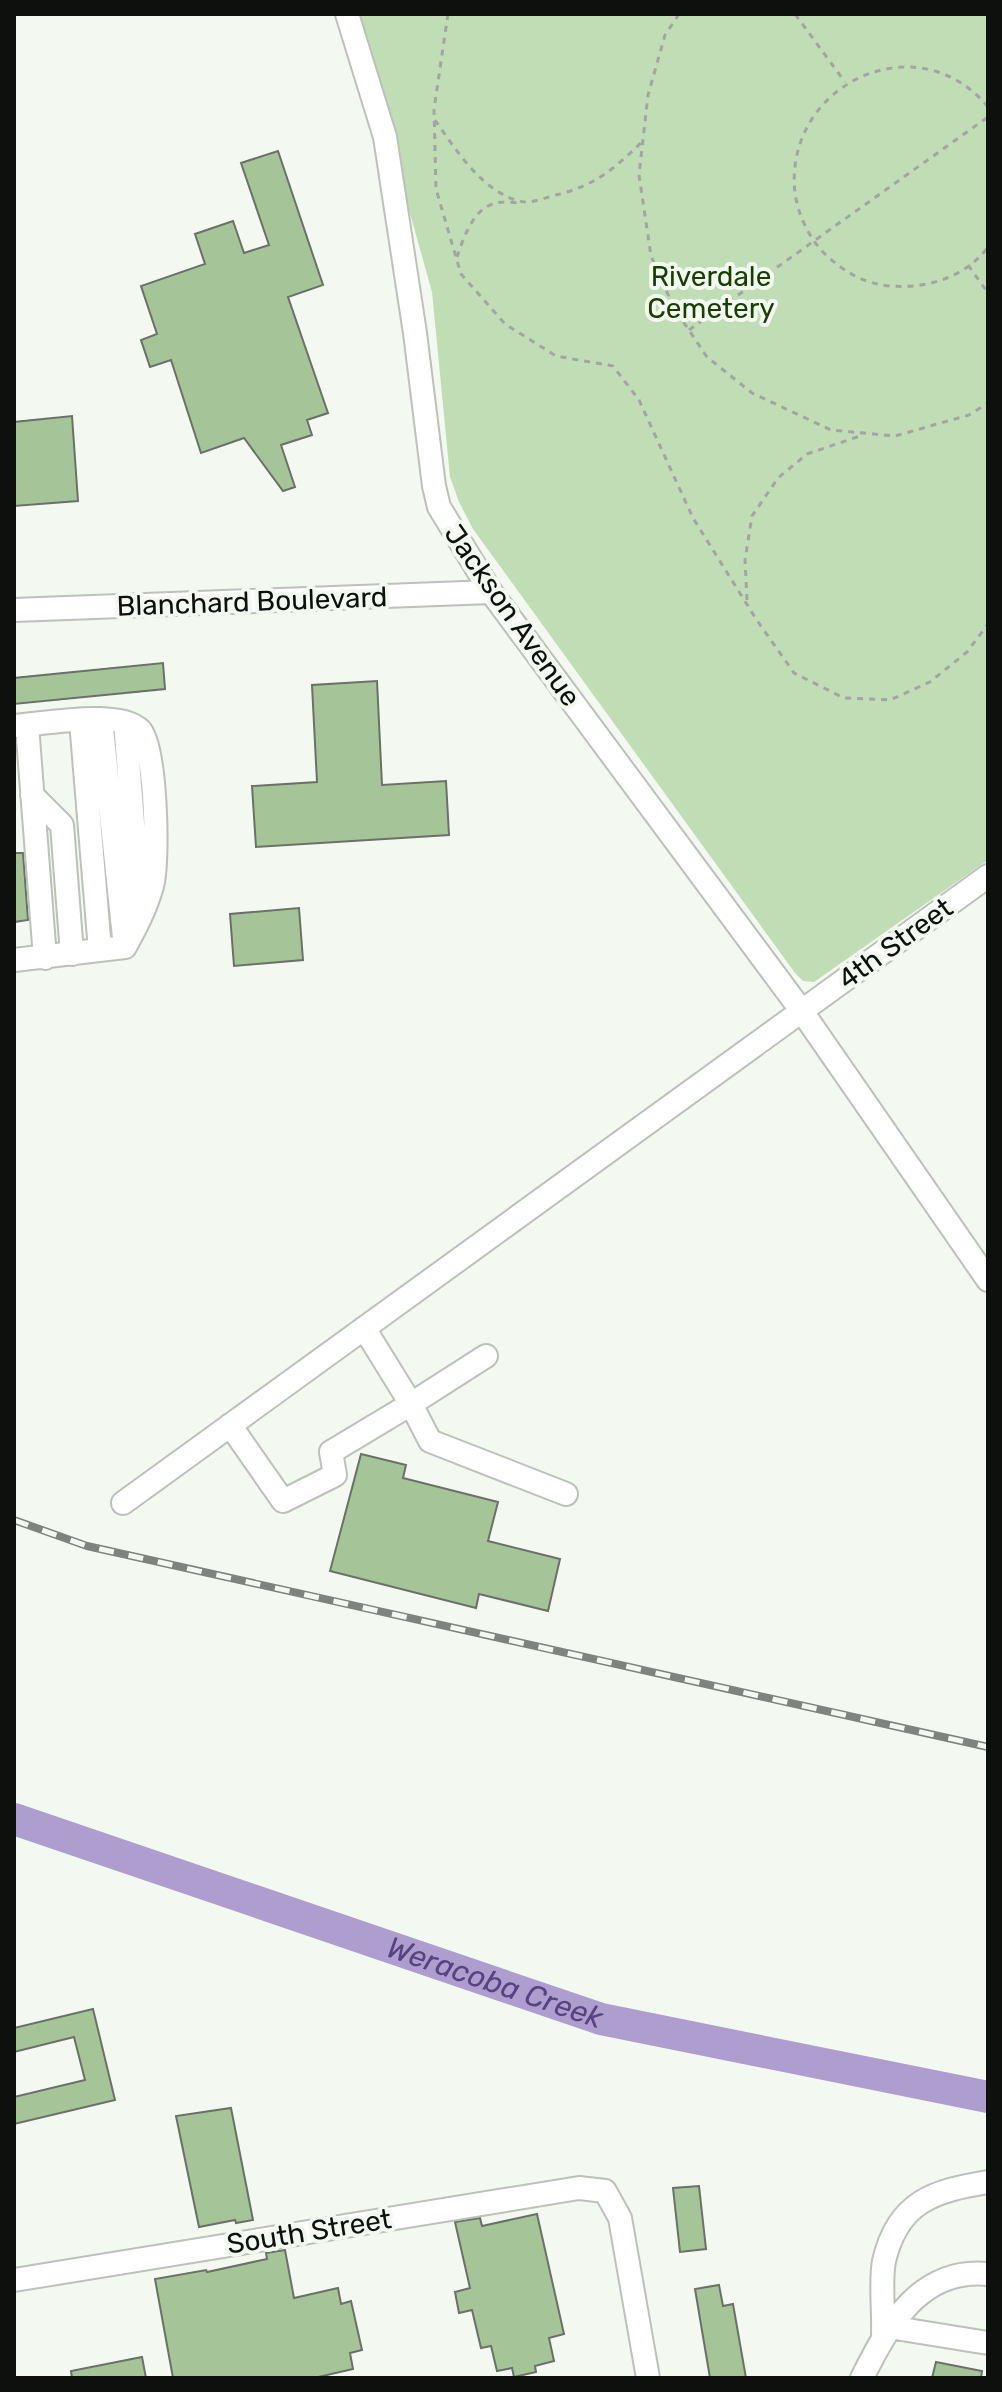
<svg xmlns="http://www.w3.org/2000/svg" width="1002" height="2392" font-family="Rubik,sans-serif">
  <style>
    .green { fill: #c0ddb5 }
    .lines { fill: none; stroke-linecap: round; stroke-linejoin: round }
    .river { stroke: #ae9ecf; stroke-width: 32 }
    .building { fill: #a5c598; stroke: #6b7069; stroke-width: 2 }
    .minor-casing { stroke: #bcc1b9; stroke-width: 26 }
    .path { stroke: #a2a6a0; stroke-width: 3; stroke-dasharray: 6 6; stroke-linecap: butt }
    .minor { stroke: #fff; stroke-width: 22 }
    .rail-casing { stroke: #7f837e; stroke-width: 8 }
    .rail { stroke: #f3f9f1; stroke-width: 5; stroke-dasharray: 15; stroke-linecap: butt }
    .labels { text-anchor: middle; stroke-width: 8; stroke-linejoin: round; paint-order: stroke }
    .park-label { font-size: 28px; fill: #174000; stroke: #f3f9f1 }
    .street-label { font-size: 28px; fill: #0e100d; stroke: #f3f9f1 }
    .water-label { font-size: 30px; font-style: italic; fill: #59427f; stroke: #f3f9f1 }
  </style>
  <rect width="100%" height="100%" fill="#f3f9f1"/>
  <path class="green" d="M354,14H988V860L814,982L803,981L795,973L473,529L459,502L450,477L432,292Z"/>
  <g class="lines">
    <path class="river" id="s1" d="M14,1819L601,2019L988,2097"/>
  </g>
  <path class="building" d="M278,151L323,285L288,297L328,413L307,420L312,435L281,445L295,487L283,491L244,438L201,453L171,360L150,367L141,340L157,334L141,286L205,264L195,234L233,221L244,253L269,245L241,163Z
    M72,416L78,501L14,506V422Z
    M163,663L165,689L14,704V678Z
    M377,681L382,785L446,781L449,835L256,847L252,786L317,782L312,685Z
    M14,853H23L28,920L14,922Z
    M299,908L303,960L234,966L230,914Z
    M361,1454L406,1465L403,1478L498,1502L488,1541L560,1559L548,1611L479,1594L476,1608L330,1571Z
    M93,2009L115,2100L14,2124V2097L85,2080L74,2037L14,2052V2028Z
    M231,2108L253,2220L236,2223L235,2220L199,2227L176,2116Z
    M699,2186L706,2249L680,2252L673,2188Z
    M537,2214L564,2334L549,2338L554,2361L535,2366L536,2372L514,2377L512,2368L497,2371L491,2346L481,2348L472,2310L459,2313L455,2292L470,2288L455,2222L480,2218L482,2226Z
    M285,2250L294,2298L338,2288L341,2304L351,2301L362,2350L350,2353L353,2369L314,2378H173L155,2279L206,2270L207,2272L267,2259L266,2253Z
    M719,2285L723,2306L733,2304L746,2378H710L695,2289Z
    M142,2357L146,2378H72L71,2371Z
    M936,2362L982,2371L981,2378H932Z"/>
  <g class="lines">
    <defs>
      <path id="minor" d="M347,14L385,137L415,333L434,486L439,507L491,592L801,1010L988,1280
        M14,610L491,592
        M101,719L125,947
        M81,721L100,950
        M125,722L140,912
        M27,725L45,958
        M14,726C42,724 120,709 140,730C156,746 159,862 152,886C146,908 136,927 125,947L14,960
        M32,795L62,825L72,954
        M364,1328L411,1404L486,1356
        M230,1425L283,1501L335,1475L331,1452L411,1404L430,1441L566,1494
        M123,1503L988,876
        M14,2280L579,2188L605,2191L620,2218L648,2378
        M889,2327L988,2343
        M883,2335C884,2313 880,2281 884,2261C898,2201 934,2191 988,2182
        M862,2378C888,2326 920,2267 988,2274"/>
    </defs>
    <use href="#minor" class="minor-casing"/>
    <path class="path" d="M448,14L434,109L436,189L461,274L505,324L556,356L613,366L639,400L693,518L756,619L794,673L844,698L890,700L930,682L967,652L988,624
      M679,14L665,35L648,95L639,175L651,256L674,308L707,357L752,393L831,430L895,436L969,415L988,403
      M795,14L845,82
      M988,107C917,21 783,85 795,193C798,214 808,236 823,252C842,271 864,284 891,286C927,289 966,277 988,247
      M435,120C456,150 484,195 524,202C534,203 550,196 560,194C597,184 615,168 642,142
      M457,257C464,237 473,208 496,203C504,201 514,203 522,203
      M968,265L988,293
      M689,330L988,117
      M747,600L745,560L752,516L778,478L807,454L863,435"/>
    <use href="#minor" class="minor"/>
    <defs>
      <path id="rail" d="M14,1520L87,1546L988,1747"/>
    </defs>
    <use href="#rail" class="rail-casing"/>
    <use href="#rail" class="rail"/>
  </g>
  <g class="labels">
    <g class="park-label">
      <text x="711" y="286">Riverdale<tspan x="711" dy="32">Cemetery</tspan></text>
    </g>
    <g class="street-label">
      <text transform="translate(252 601) rotate(-2)" y="10">Blanchard Boulevard</text>
      <text transform="translate(513 615) rotate(55)" y="10">Jackson Avenue</text>
      <text transform="translate(895 943) rotate(-36)" y="10">4th Street</text>
      <text transform="translate(309 2231) rotate(-9)" y="10">South Street</text>
    </g>
    <g class="water-label">
      <text dy="10" stroke="none"><textPath href="#s1" startOffset="508">Weracoba Creek</textPath></text>
    </g>
  </g>
  <rect width="1002" height="2392" fill="none" stroke="#0e100d" stroke-width="32"/>
</svg>
